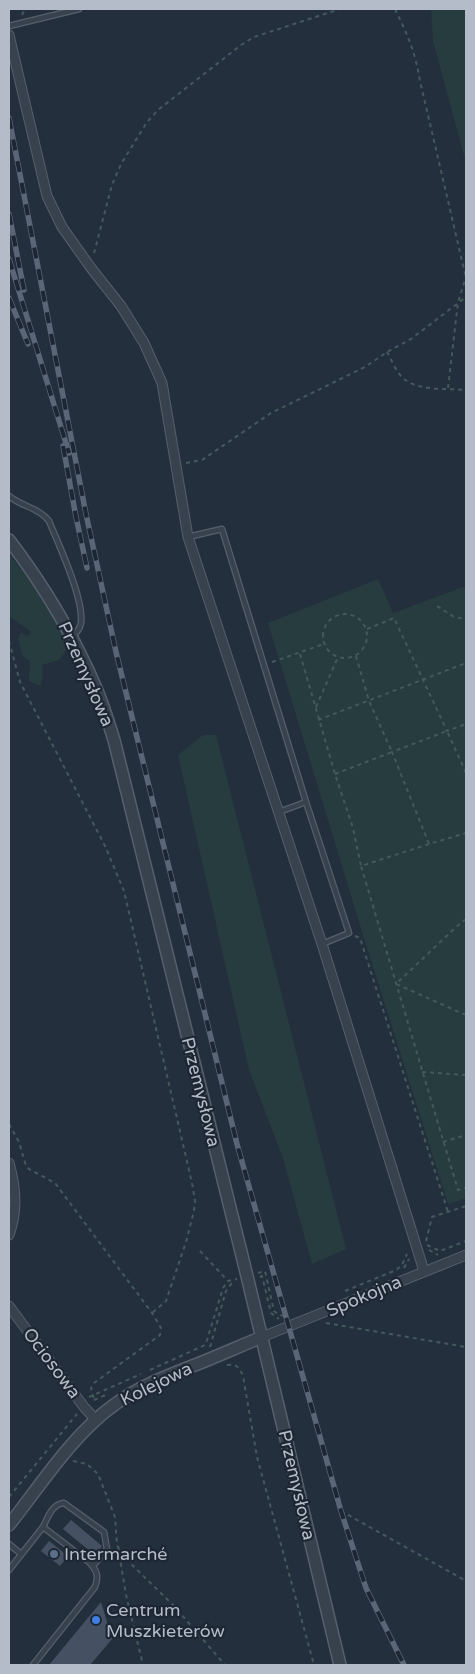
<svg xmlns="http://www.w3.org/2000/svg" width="475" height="1674" font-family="'Varela Round',sans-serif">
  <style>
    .green { fill: #263c3f }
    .building { fill: #455162 }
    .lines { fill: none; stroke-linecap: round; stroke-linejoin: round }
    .service-casing { stroke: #565f6c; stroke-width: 7 }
    .minor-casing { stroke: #565f6c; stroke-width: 11 }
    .tertiary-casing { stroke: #565f6c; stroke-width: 14 }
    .path { stroke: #44595c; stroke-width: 2; stroke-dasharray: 4 4; stroke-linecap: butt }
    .service { stroke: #38414e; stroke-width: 4.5 }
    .minor { stroke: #38414e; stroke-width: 9 }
    .tertiary { stroke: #38414e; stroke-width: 11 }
    .rail-casing { stroke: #5a6575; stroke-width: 5.5 }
    .rail { stroke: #1d2633; stroke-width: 4; stroke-dasharray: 11; stroke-linecap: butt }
    .service-dot { fill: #5c6f8a; stroke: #1d2633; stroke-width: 2 }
    .shop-dot { fill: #3f7fe0; stroke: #1d2633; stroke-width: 2 }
    .labels { text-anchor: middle; stroke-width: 4.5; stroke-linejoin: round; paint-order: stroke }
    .street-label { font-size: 18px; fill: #b4bcc9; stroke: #1d2633 }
    .poi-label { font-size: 18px; fill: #b4bcc9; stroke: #1d2633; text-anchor: start }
  </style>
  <rect width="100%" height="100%" fill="#242f3e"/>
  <path class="green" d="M431,9H466V163L433,41Z
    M9,554L33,585L70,645L59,660L42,665L43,674L41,686L29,681L30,661L23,657L18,639L21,633L28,636L31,632L12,618L9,617Z
    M378,579L393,613L466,586V1198L448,1204L363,935L268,623Z
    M203,735H216L346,1249L312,1264L283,1158L249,1070L178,755Z"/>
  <path class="building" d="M71,1520L102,1546L96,1556L63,1529Z
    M49,1541L68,1556L60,1566L41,1551Z
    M101,1602L112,1639L90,1665H49Z"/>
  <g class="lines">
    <defs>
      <path id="service" d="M9,26L79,9
        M9,496C22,507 38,507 49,521C59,545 84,599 81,623C80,629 77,632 73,636
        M188,537L222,529L306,802L349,933L322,944
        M279,812L306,802
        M43,1527C48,1517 52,1504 64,1503L104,1532L107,1549L93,1566
        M9,1544L21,1554
        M9,1570L43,1527L90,1563C97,1571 99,1576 95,1587L33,1665"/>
      <path id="minor" d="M9,35L47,196L62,227L91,268L121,306L144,343L162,383L188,537L322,944L424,1271
        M9,1163C16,1187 18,1211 9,1235
        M9,1306L84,1407L96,1420
        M262,1337L466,1255"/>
      <path id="tertiary" d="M9,540C45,587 75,638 98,693C104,708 109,724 114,740L247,1276L340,1665
        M9,1525C40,1486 73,1434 114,1405C138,1387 167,1376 195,1365C218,1356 240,1346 262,1337"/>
    </defs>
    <use href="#service" class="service-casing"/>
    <use href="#minor" class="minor-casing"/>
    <use href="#tertiary" class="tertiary-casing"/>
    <path class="path" d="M395,9C408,36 415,51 420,81L466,278
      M22,15L25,9
      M94,253L112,185L121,164L147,122L158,110L241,45L254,37L340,9
      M387,352C391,359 395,369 401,376C415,392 447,388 466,390
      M448,388L458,302L466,277
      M186,463L202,460L271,413L365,367L387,352L411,339L466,297
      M437,606L454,617L466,619
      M323 636a22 22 0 1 1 44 0a22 22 0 1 1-44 0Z
      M367,629L394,618L447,731L466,724
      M9,641L20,682L105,846L124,891L192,1183L195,1201L194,1211L186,1242L166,1301L152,1313
      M300,654L335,774L353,828L361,866
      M272,662L324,644
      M316,707L338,657
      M318,720L466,663
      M466,773L447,731L392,752L429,844L466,833
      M335,774L392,752L369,701L356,656
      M429,844L361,866L458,1190L466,1188
      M466,919L456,927L396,984L466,1015
      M355,936L360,938L448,1212
      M422,1072L466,1075
      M9,1124L19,1142L26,1166L29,1169L55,1183L152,1313L161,1328L160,1335L94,1383L91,1388L94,1399
      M443,1142L466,1135
      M426,1241L432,1217L466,1206
      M427,1245L440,1251L466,1241
      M429,1250L438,1255
      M200,1251L228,1281
      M404,1268L409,1259
      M258,1273L265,1271L274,1311L279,1315L285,1316
      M260,1277L262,1276L271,1313L279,1319
      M345,1291L396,1270L402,1265L407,1254
      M326,1323L466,1347
      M210,1347L226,1291L231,1284L236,1283
      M227,1365C237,1364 239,1367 243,1376L257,1457L314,1665
      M150,1370L205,1345L207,1340L223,1288L228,1281L237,1279
      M89,1397L141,1374
      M94,1400L108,1394
      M73,1461L87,1464L98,1474L115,1517L117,1545L124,1557L174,1606L225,1665
      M9,1497L77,1414
      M341,1511L466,1581
      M118,1547L126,1595L143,1665"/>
    <use href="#service" class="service"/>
    <use href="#minor" class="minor"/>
    <use href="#tertiary" class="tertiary"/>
    <defs>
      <path id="rail" d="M9,118L86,514L116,652L237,1144L341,1511L366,1588L404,1665
        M9,214L24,290
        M9,259L69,453
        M9,298L28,344
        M63,446L76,517L87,568"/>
    </defs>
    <use href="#rail" class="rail-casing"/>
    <use href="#rail" class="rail"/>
  </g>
  <circle class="service-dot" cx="54" cy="1554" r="5"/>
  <circle class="shop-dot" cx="96" cy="1620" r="5"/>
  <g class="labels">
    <g class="street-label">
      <text transform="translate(86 674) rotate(66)" y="6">Przemysłowa</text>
      <text transform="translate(201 1092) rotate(76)" y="6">Przemysłowa</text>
      <text transform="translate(364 1296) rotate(-23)" y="6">Spokojna</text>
      <text transform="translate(52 1363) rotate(53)" y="6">Ociosowa</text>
      <text transform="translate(156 1384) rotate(-26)" y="6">Kolejowa</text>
      <text transform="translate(297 1485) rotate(77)" y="6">Przemysłowa</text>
    </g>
    <g class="poi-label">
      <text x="64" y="1560">Intermarché</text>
      <text x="106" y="1616">Centrum<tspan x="106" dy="21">Muszkieterów</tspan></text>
    </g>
  </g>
  <rect width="475" height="1674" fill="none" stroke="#b4bcc9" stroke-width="20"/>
</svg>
